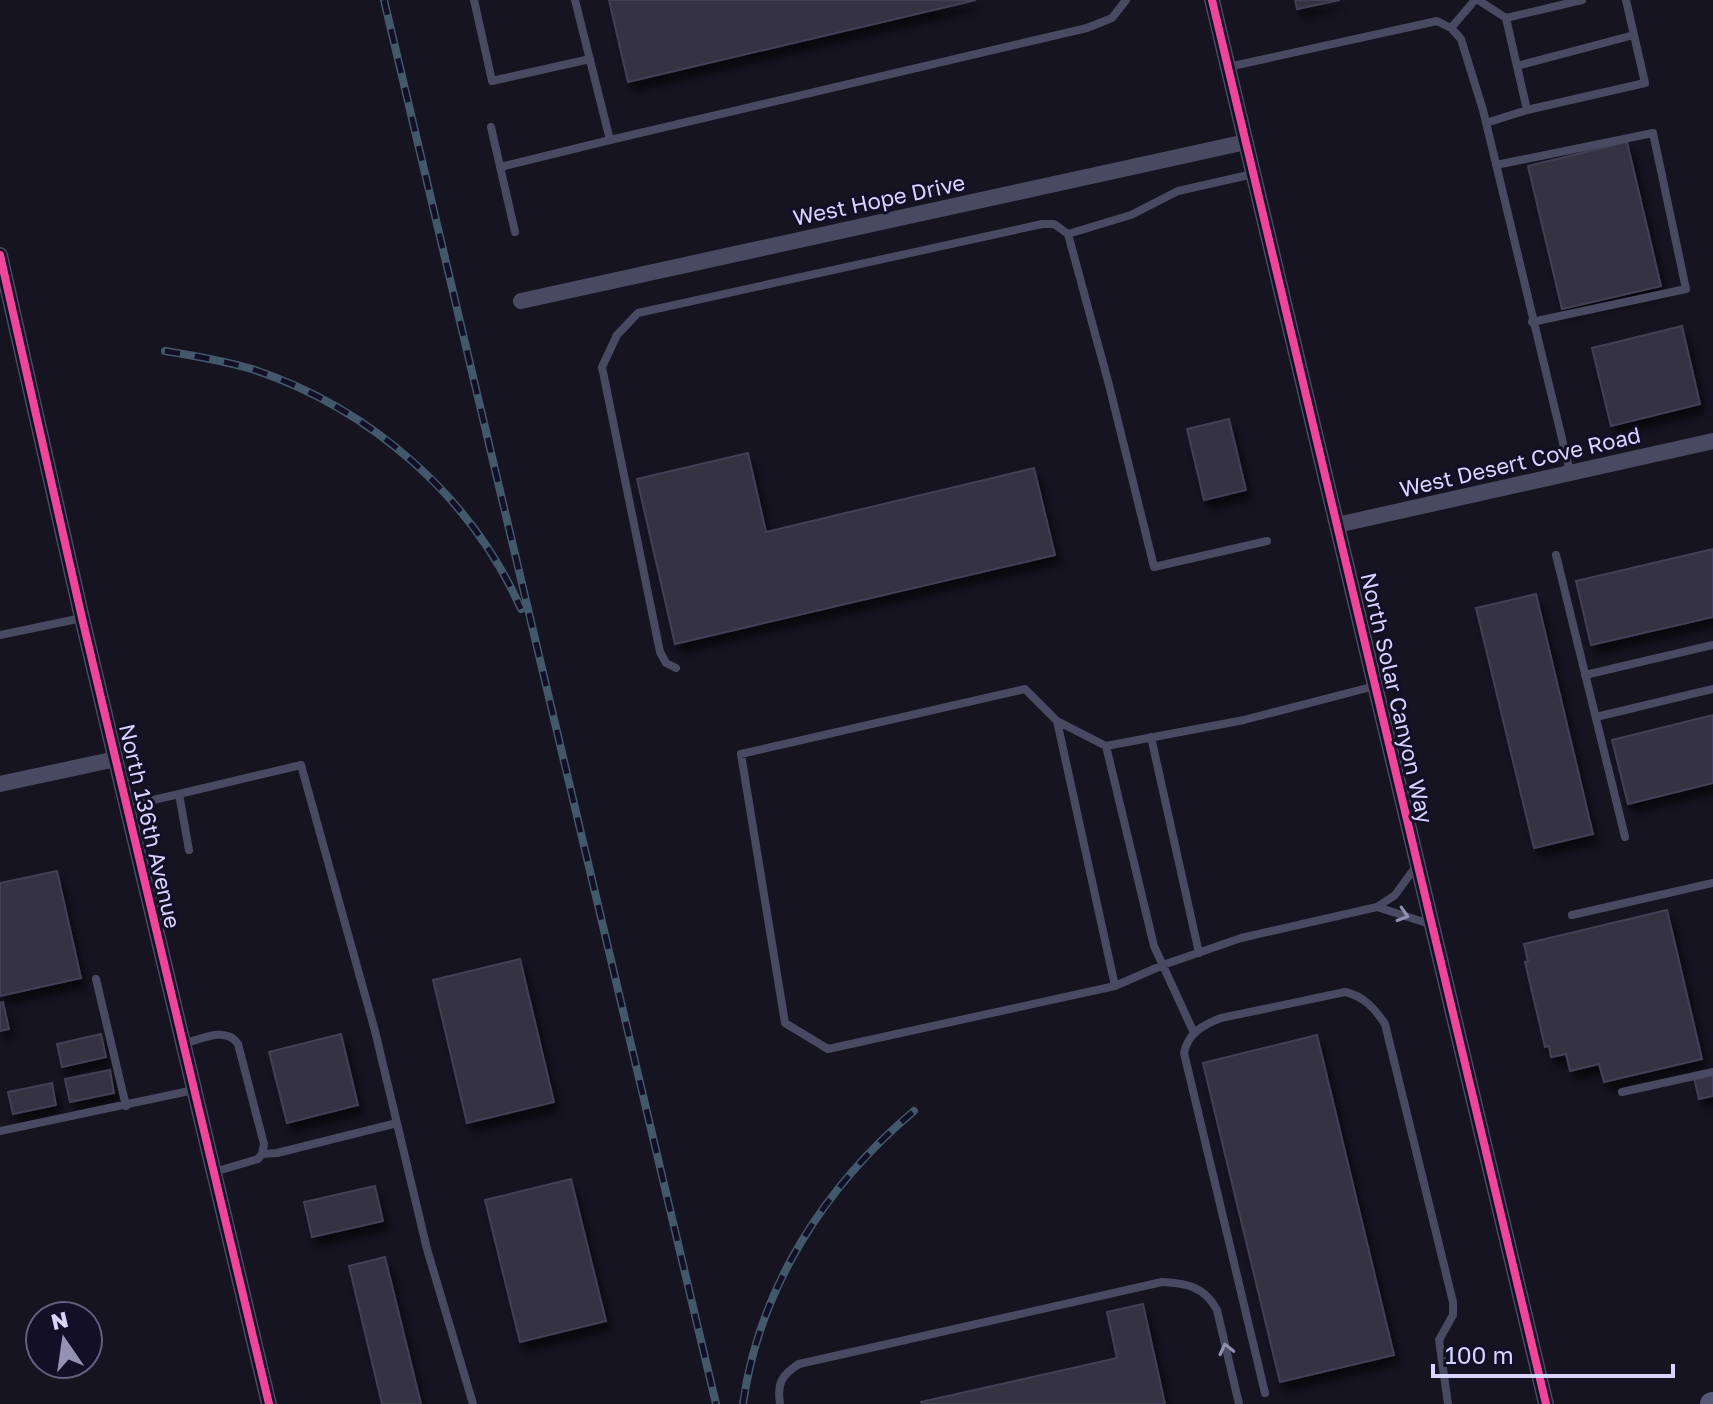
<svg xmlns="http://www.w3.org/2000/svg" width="1713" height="1404" font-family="'Golos Text',sans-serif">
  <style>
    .building { fill: #343243; stroke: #433f54; stroke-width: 2; filter: url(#shadow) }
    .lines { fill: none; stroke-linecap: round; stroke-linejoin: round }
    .lane { stroke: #4a4962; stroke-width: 8 }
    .street { stroke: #4a4962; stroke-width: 16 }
    .secondary { stroke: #575674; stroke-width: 24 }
    .rail-casing { stroke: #43596b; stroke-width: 8 }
    .rail { stroke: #130f26; stroke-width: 5; stroke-dasharray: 15; stroke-linecap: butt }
    .cycleway-casing { stroke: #130f26; stroke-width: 13 }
    .cycleway { stroke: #ed469a; stroke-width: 8 }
    .oneway { stroke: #928eb0 }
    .labels { text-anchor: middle; stroke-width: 6; stroke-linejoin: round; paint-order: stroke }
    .street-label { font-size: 22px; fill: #d9d4ff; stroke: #130f26 }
  </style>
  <defs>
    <filter id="shadow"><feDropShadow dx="5" dy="9" stdDeviation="4" flood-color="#0009"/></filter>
  </defs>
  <rect width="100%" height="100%" fill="#161421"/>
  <path class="building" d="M609,0H976L628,82Z
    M1295,0H1340L1297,9Z
    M1627,142L1661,286L1562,309L1528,166Z
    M1682,326L1700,404L1611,426L1592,348Z
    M1229,419L1246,490L1204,500L1187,429Z
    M748,453L766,532L1034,468L1055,555L675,644L637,479Z
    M1713,549V617L1591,645L1576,581Z
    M1536,594L1593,834L1534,848L1476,608Z
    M1713,715V783L1628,804L1612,740Z
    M57,871L81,978L0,996V883Z
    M1667,910L1702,1059L1604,1082L1599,1064L1570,1071L1566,1054L1551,1057L1549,1046L1545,1047L1525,962L1528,961L1524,944Z
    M520,959L554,1102L467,1123L433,980Z
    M3,1002L9,1029L0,1031V1003Z
    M101,1034L106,1057L62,1067L57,1044Z
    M341,1034L358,1105L287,1123L269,1052Z
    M1317,1035L1394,1355L1280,1382L1203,1063Z
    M110,1070L114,1093L70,1102L65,1079Z
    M1713,1073V1096L1699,1099L1694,1077Z
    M52,1083L56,1105L13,1114L8,1092Z
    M571,1179L606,1321L520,1342L485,1200Z
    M375,1186L383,1221L312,1237L304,1202Z
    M385,1257L421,1404H382L349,1266Z
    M1143,1304L1165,1404H922L921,1402L1117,1358L1107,1312Z"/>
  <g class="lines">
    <path class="lane" d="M474,0L492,81L590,59
      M575,0L610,140L1087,28L1112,18L1126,0
      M1478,0L1506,18L1527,110L1645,83L1626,0
      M1506,18L1582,0
      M1451,28L1475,0
      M1517,66L1634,35
      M1228,67L1437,21L1451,28L1461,39L1483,110L1570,472
      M1486,123L1527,110
      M491,127L515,232
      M1496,165L1653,133L1686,289L1532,322
      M500,167L610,140
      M1068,234L1131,215L1178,191L1253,174
      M1556,555L1625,837
      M0,635L82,618
      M676,668L666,663L660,652L602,367L617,335L638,313L1042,224H1054L1068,234L1109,385L1154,567L1267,541
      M1585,675L1713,645
      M1596,717L1713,689
      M1057,721L1106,746
      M1151,737L1199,953
      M179,794L301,765L375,1031L427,1249L473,1404
      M127,806L179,794L189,850
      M1417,865L1395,895L1377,907L1433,925
      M1572,915L1713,883
      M96,979L126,1106
      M1115,986L1057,721L1025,689L741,754L785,1023L828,1049L1115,986L1163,965L1241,938L1377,907
      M1194,1033L1154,946L1106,746L1244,720L1375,686
      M183,1044C201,1039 226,1026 238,1044L264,1144L262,1154L258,1159L214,1172
      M1622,1092L1713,1072
      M0,1131L194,1090
      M262,1154L277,1153L397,1123
      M1265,1393L1184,1053C1188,1033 1203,1025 1221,1018L1345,992C1364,996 1375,1009 1385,1024L1453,1302V1315L1439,1340L1448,1404
      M780,1404C777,1384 781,1375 799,1364L1162,1282C1187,1283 1205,1287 1217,1310L1239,1404"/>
    <path class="street" d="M1212,0L1546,1404
      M0,255L82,618L269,1404
      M521,301L1246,142
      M1337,525L1713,441
      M0,784L116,759"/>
    <path class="secondary" d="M1712,1404H1713"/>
    <defs>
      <path id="rail" d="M384,0L716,1404
        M165,351C196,356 226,361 255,370C371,409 472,497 521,609
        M743,1404C759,1288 825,1186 914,1111"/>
    </defs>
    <use href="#rail" class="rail-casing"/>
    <use href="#rail" class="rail"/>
    <defs>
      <path id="cycleway" d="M1212,0L1546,1404
        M0,255L82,618L269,1404"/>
    </defs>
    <use href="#cycleway" class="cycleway-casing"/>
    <use href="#cycleway" class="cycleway"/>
  </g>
  <defs><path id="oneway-chevron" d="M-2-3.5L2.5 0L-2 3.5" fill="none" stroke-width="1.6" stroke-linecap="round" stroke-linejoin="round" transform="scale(2)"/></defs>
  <g class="oneway">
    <use href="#oneway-chevron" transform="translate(1403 915) rotate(17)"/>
    <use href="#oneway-chevron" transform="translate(1226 1349) rotate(-103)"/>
  </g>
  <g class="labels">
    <g class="street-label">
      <text transform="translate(879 200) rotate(-12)" y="8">West Hope Drive</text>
      <text transform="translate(1520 462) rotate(-13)" y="8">West Desert Cove Road</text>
      <text transform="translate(1397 698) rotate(77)" y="8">North Solar Canyon Way</text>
      <text transform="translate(150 826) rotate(77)" y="8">North 136th Avenue</text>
    </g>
  </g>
  <g transform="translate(64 1340) rotate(347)"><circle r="38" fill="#130f26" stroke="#625e7d" stroke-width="2"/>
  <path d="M0-6L14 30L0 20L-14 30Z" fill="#9591b1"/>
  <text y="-12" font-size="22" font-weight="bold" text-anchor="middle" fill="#d9d4ff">N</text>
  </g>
  <path d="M1433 1364v12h240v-12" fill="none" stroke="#d9d4ff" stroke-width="4"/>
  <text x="1445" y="1364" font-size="24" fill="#d9d4ff" stroke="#130f26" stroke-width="6" paint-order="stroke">100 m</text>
</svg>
